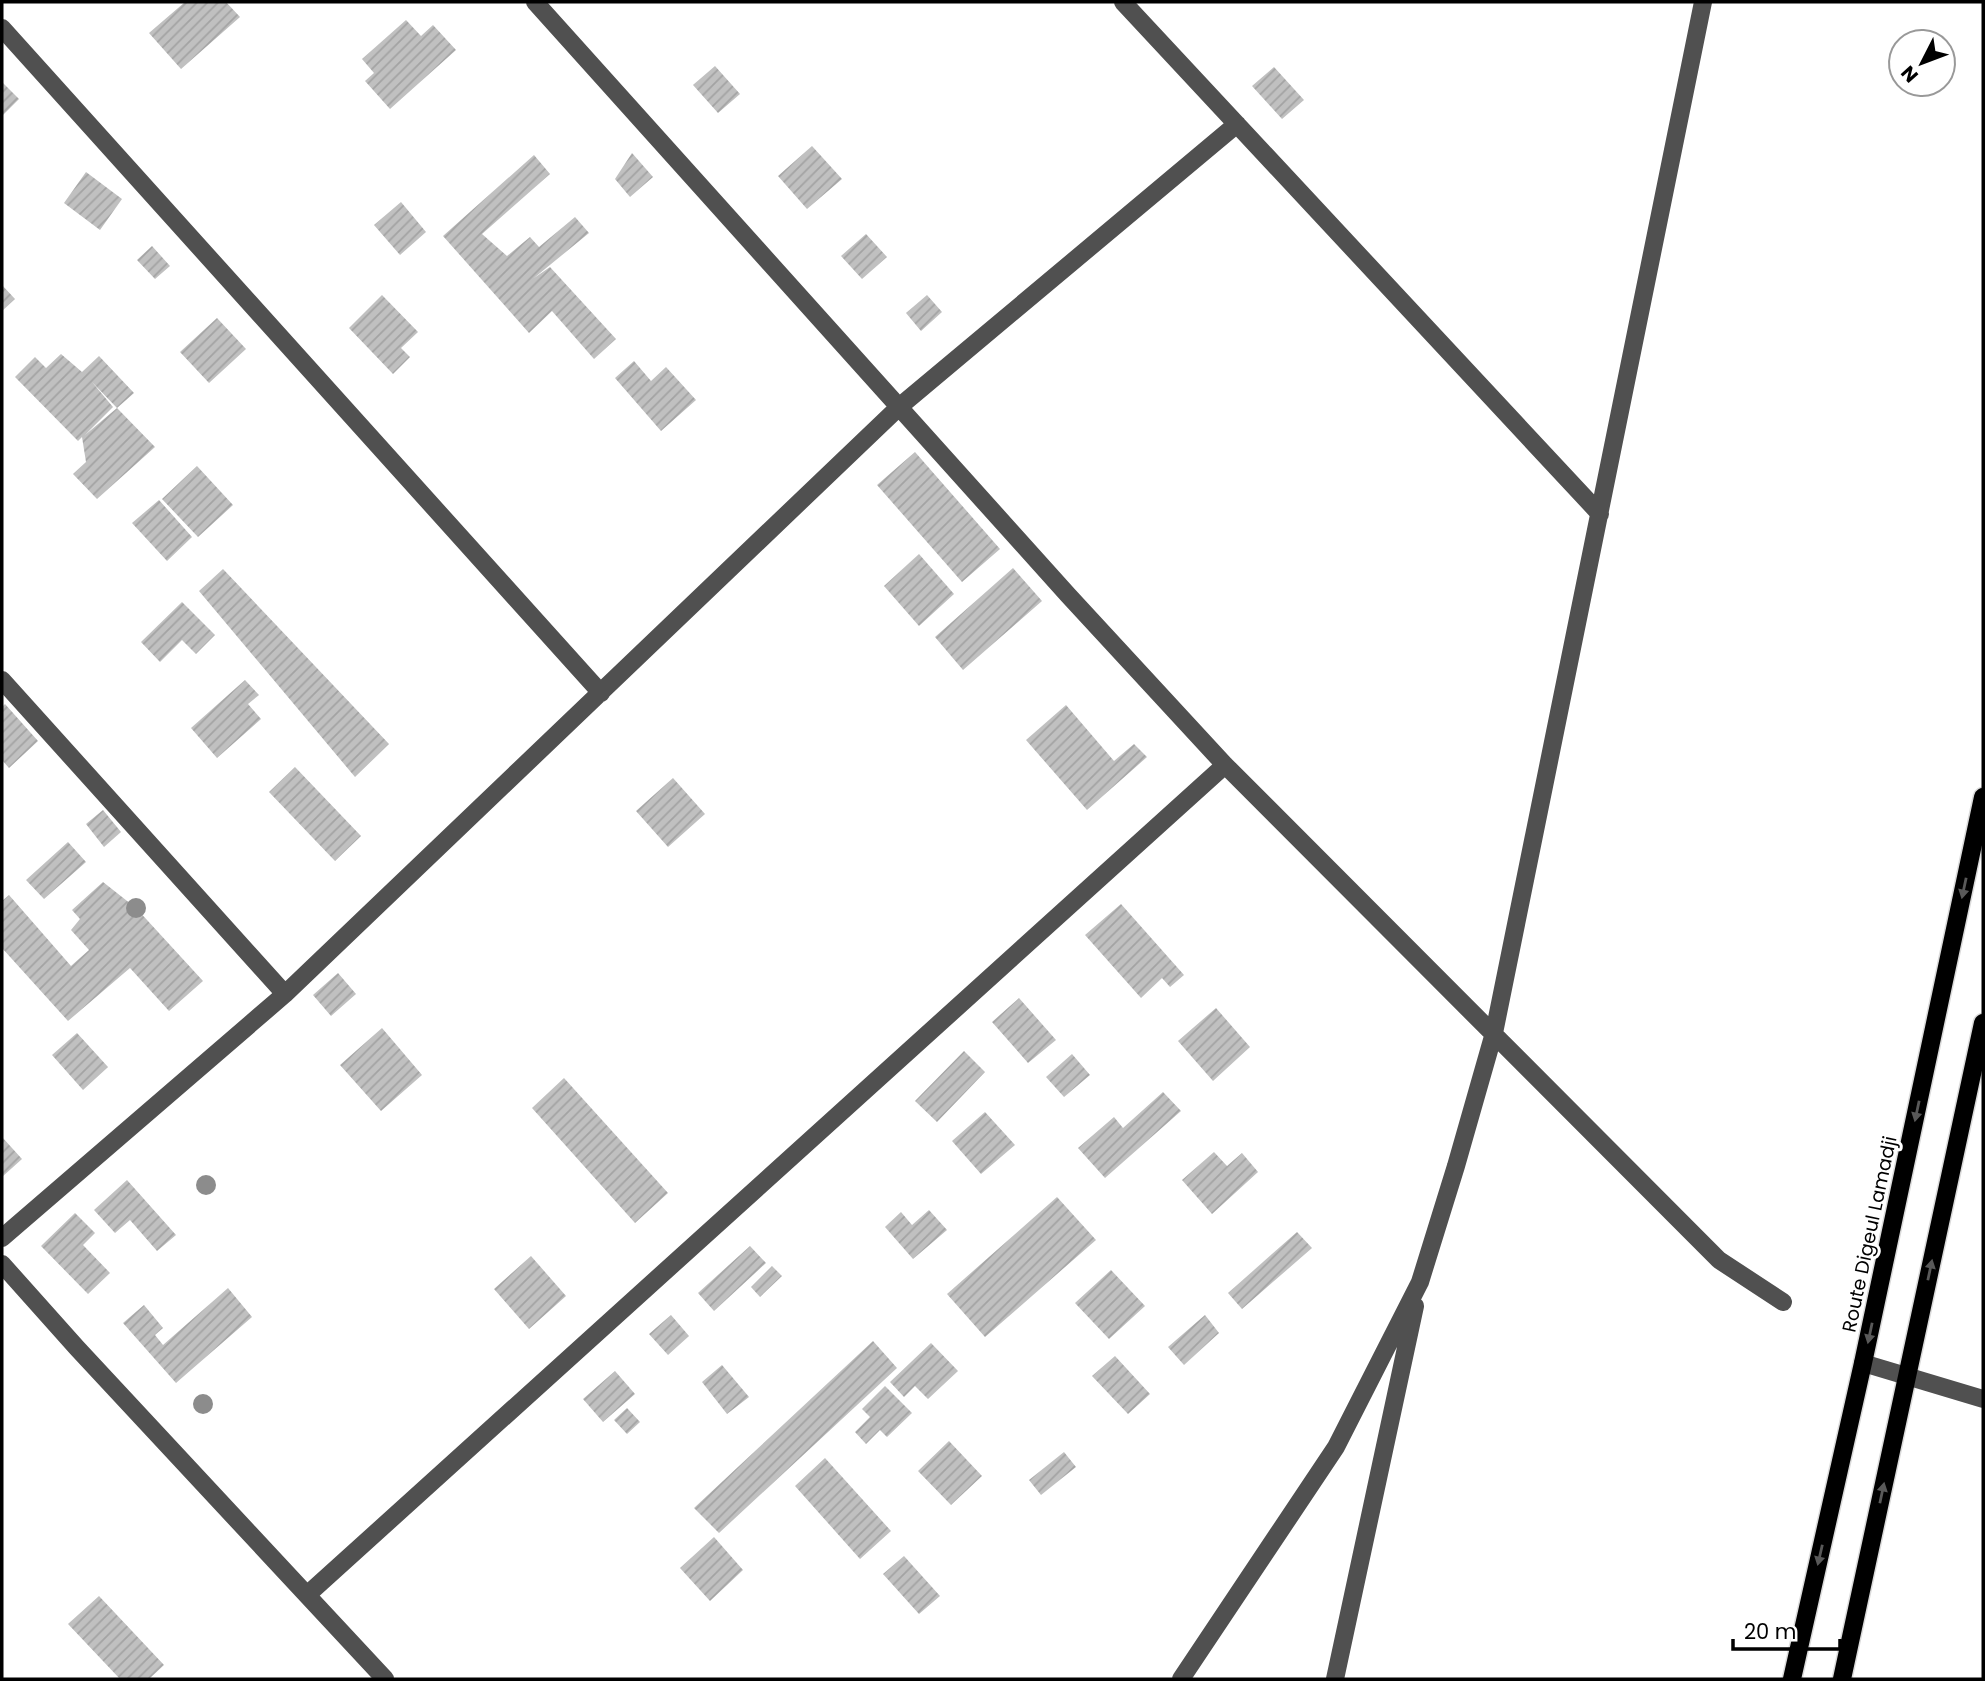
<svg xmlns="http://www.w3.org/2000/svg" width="1985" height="1681" font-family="Poppins,sans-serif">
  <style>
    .building { fill: url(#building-hatch) }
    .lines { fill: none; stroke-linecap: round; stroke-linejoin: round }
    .major-casing { stroke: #dbdbdb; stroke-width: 21 }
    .minor { stroke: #505050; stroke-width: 18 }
    .major { stroke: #000; stroke-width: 18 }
    .tree { fill: #8c8c8c }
    .oneway { fill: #595959 }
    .labels { text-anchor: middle; stroke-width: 6; stroke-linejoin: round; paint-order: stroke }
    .street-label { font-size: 19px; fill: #000; stroke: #fff }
  </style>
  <defs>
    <pattern id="building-hatch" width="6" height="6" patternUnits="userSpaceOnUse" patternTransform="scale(1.75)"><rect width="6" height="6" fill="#c0c0c0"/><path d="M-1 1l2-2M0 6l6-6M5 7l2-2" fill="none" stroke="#a3a3a3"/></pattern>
  </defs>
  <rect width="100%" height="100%" fill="#fff"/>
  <path class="building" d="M185,2H226L240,17L181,69L149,33Z
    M406,20L421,36L433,25L456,50L390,109L365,81L374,73L362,59Z
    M715,66L740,94L718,113L693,85Z
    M1274,67L1304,100L1282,119L1252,86Z
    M2,82L19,99L2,116Z
    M812,146L842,179L807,209L778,176Z
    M632,153L653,177L630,197L615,179Z
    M534,155L550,174L482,234L507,256L530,237L539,247L575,217L589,233L534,278L550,267L616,339L594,359L552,311L529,333L443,236Z
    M86,172L122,199L100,230L64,203Z
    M401,202L426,232L400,255L374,225Z
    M866,234L887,257L862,279L841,256Z
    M152,246L170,266L155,279L137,260Z
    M2,285L15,299L2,311Z
    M382,295L418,332L401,348L410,357L393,374L349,328Z
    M927,295L942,312L921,331L906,313Z
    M217,318L246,349L209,383L180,352Z
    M61,354L82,372L99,356L134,393L117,408L92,382L113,407L85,435L117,408L155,447L97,499L73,474L86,462L82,437L78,441L15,377L35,357L46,368Z
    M634,361L651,381L666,367L696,400L661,431L615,378Z
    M915,452L1000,549L962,582L877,485Z
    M197,466L233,505L198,537L162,499Z
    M159,500L192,537L167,561L132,523Z
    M919,554L954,594L919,626L884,586Z
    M1013,568L1042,601L963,670L935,637Z
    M223,569L389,744L355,777L199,591Z
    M182,602L215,635L196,654L182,640L160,662L141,642Z
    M245,680L259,695L248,704L261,719L217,758L191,728Z
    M5,704L38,741L9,768L2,760V707Z
    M1066,705L1114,761L1134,744L1147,757L1087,810L1026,740Z
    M295,767L361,836L335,861L269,792Z
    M673,778L705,814L668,847L636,811Z
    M103,810L121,832L104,847L86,824Z
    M68,842L86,862L44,899L26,880Z
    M103,882L136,908L203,981L169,1011L130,968L68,1021L2,948V901L9,895L71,966L89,950L71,930L80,919L72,910Z
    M1121,904L1184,975L1170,987L1162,978L1141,998L1085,935Z
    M338,973L356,994L331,1016L313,995Z
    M1019,998L1056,1040L1028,1063L992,1022Z
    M1216,1008L1250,1047L1213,1081L1178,1041Z
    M382,1028L422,1075L381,1111L340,1065Z
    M77,1033L108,1067L83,1090L52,1055Z
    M964,1051L985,1072L937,1122L915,1101Z
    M1072,1054L1090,1075L1064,1097L1046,1077Z
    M564,1078L668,1193L635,1223L532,1108Z
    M1163,1092L1181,1111L1105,1178L1078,1148L1114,1117L1123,1128Z
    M985,1112L1015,1145L981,1174L952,1141Z
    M2,1137L22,1159L2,1177Z
    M1214,1152L1227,1166L1242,1153L1258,1172L1212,1214L1182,1180Z
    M127,1180L176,1235L157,1251L130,1220L115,1233L94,1210Z
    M1057,1197L1096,1240L985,1337L947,1294Z
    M929,1210L947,1230L913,1259L885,1227L901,1212L912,1225Z
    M75,1213L95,1233L83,1245L110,1273L88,1294L41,1246Z
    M1297,1232L1312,1248L1242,1309L1228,1293Z
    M750,1246L766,1263L714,1311L698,1293Z
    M531,1256L566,1296L529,1329L494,1289Z
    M772,1266L782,1276L760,1297L751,1287Z
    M1111,1270L1145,1306L1109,1339L1075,1303Z
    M228,1288L252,1317L176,1383L123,1323L144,1305L163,1328L155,1335L163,1345Z
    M671,1315L689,1336L668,1355L649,1334Z
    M1205,1315L1219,1333L1184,1365L1168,1347Z
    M873,1341L897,1368L719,1533L694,1508Z
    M931,1343L958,1371L928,1399L915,1386L904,1397L890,1382Z
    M1115,1356L1150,1394L1128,1414L1092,1376Z
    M722,1365L749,1397L727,1414L702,1382Z
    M615,1371L635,1394L603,1422L583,1399Z
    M885,1386L912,1413L887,1437L880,1430L866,1444L855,1432L870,1417L862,1409Z
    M627,1408L640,1422L627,1434L614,1420Z
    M949,1441L982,1476L951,1505L918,1471Z
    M1064,1452L1076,1467L1041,1495L1029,1480Z
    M825,1458L891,1531L860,1559L795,1486Z
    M714,1537L743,1570L710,1601L680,1568Z
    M904,1556L940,1596L919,1614L883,1574Z
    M99,1596L164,1665L149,1679H120L68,1624Z"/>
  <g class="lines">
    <defs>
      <path id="major" d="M1792,1679L1863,1363L1983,797
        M1842,1679L1983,1023"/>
    </defs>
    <use href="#major" class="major-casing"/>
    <path class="minor" d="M535,2L1068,595L1225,765L1719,1260L1783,1302
      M1123,2L1600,514
      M2,28L601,693
      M2,680L285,994
      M2,1238L285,994L899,407L1237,124
      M2,1264L77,1348L385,1679
      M1863,1363L1983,1399
      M307,1595L1225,765
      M1181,1679L1336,1447L1420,1282L1456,1166L1494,1033L1703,2
      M1335,1679L1415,1306"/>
    <use href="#major" class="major"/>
  </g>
  <g class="tree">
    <circle cx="136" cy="908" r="10"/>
    <circle cx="206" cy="1185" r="10"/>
    <circle cx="203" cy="1404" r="10"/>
  </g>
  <defs><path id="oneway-solid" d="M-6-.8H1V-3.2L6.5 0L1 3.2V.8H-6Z" transform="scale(1.75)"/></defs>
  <g class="oneway">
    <use href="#oneway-solid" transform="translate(1964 888) rotate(102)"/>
    <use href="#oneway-solid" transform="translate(1917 1111) rotate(102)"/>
    <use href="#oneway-solid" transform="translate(1930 1270) rotate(-78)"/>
    <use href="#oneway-solid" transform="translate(1870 1333) rotate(102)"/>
    <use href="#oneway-solid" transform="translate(1882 1493) rotate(-78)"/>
    <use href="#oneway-solid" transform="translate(1820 1555) rotate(103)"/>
  </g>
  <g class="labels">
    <g class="street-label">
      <text transform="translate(1869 1234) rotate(-78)" y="7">Route Digeul Lamadji</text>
    </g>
  </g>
  <rect width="1985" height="1681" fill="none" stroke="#000000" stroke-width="7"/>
  <g transform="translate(1922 63) rotate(228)"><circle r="33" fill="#ffffff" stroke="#999999" stroke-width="2"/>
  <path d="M0-5L12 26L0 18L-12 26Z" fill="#000000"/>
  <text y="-10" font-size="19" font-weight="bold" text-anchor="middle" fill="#000000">N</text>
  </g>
  <path d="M1733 1639v10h107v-10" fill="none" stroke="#000000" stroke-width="3.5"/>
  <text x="1744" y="1639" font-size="21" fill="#000000" stroke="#ffffff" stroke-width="5" paint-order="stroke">20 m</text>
</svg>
